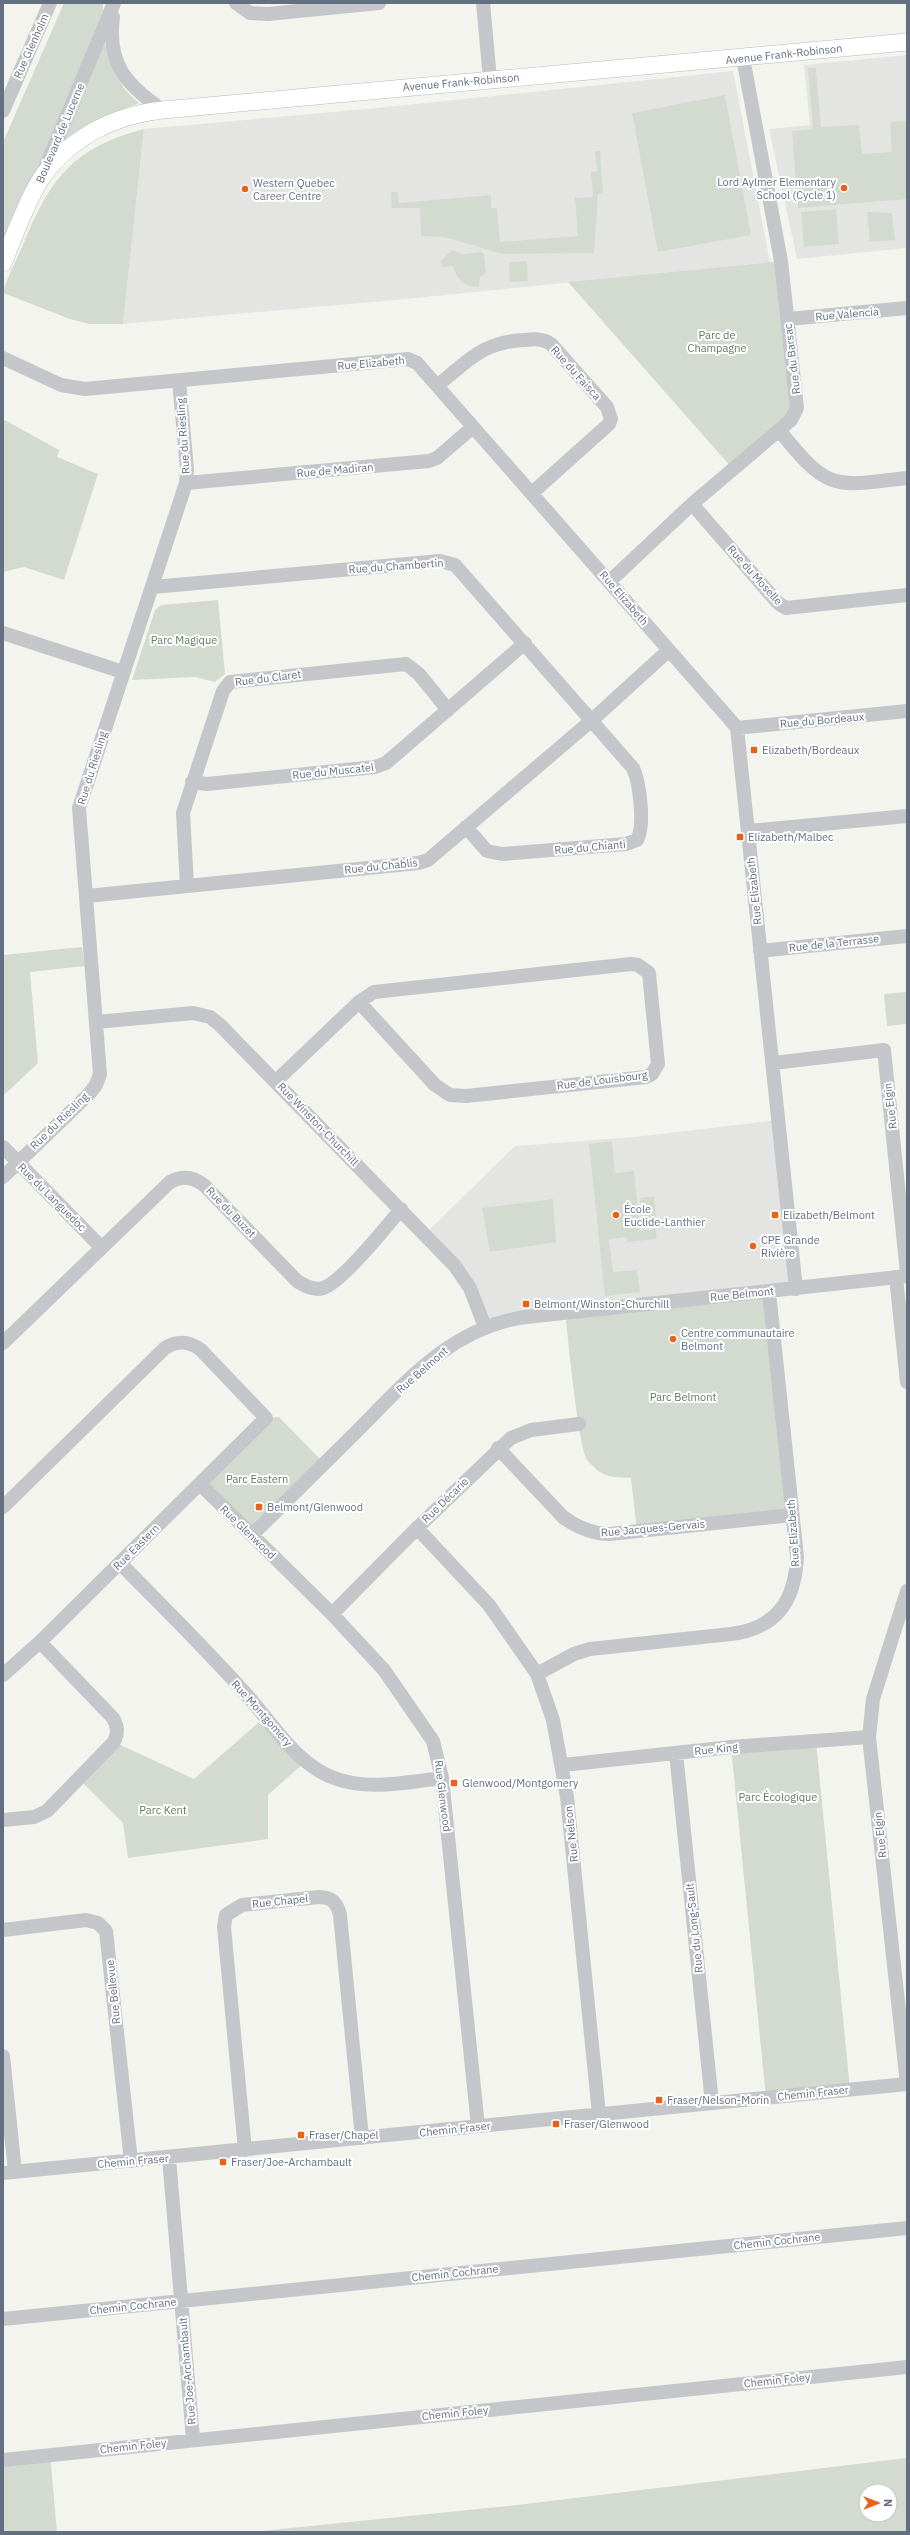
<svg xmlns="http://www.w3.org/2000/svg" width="910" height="2535" font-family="'IBM Plex Sans',sans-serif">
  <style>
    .built { fill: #e4e5e3 }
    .green { fill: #d3dbd0; fill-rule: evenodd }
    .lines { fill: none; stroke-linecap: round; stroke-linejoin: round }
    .major-casing { stroke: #b6b9bd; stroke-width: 18 }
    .minor { stroke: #c4c6ca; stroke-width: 14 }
    .major { stroke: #fff; stroke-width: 17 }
    .poi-dot { fill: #e9611b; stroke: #fff; stroke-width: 1.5 }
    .labels { text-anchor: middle; stroke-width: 4; stroke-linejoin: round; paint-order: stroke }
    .street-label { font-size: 11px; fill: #627082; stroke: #fff }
    .poi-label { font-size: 11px; fill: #627082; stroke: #fff; text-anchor: start }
    .park-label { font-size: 11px; fill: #637961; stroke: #fff }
  </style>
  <rect width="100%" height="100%" fill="#f4f4ef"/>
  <path class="built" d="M907,55V248L797,259L769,129L810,125L804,65Z
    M733,71L770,262L406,299L123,324L144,129L377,108Z
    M779,1120L796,1289L485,1327L470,1288L426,1233L515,1146L634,1137Z"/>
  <path class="green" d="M64,3H103V11L3,261V142Z
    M103,42C114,53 114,65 119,79C123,89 131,96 139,103L100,119L67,142L63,138Z
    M808,68H816L821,127L859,125L862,154L892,152L890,122L907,121V199L798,208L792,131L813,129Z
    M725,95L751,235L658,252L632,113Z
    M144,129L123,324H89L70,319L3,293C7,277 16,261 23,245C50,179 72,148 144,129Z
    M595,151H600L603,193L598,194L594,253L502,254L445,237L421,236L420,208H392L391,192H398L399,203L491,195V208H497L500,242L578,236L575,198L593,197L591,172L597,171Z
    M836,209L839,244L804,247L801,212Z
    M867,212L892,213L895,240L870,242Z
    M452,250L463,254L481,252L484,254L486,273L480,277L479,286C466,289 455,279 454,266L443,267L440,262Z
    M527,261L528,281L510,282L509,262Z
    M781,261L797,408L732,468L568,282Z
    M3,419L59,450L57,457L98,474L64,580L24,567L3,572Z
    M218,600L225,674L215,682L195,677L132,680L155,610L161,605Z
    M82,947L85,966L30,972L38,1063L3,1096V955Z
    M907,992V1024L887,1026L884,994Z
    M612,1141L615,1173L634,1171L640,1231L656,1229L657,1239L627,1242L626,1237L609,1239L613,1272L637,1270L640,1292L605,1296L589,1144Z
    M654,1196L656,1219L642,1221L640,1198Z
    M553,1199L556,1242L490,1252L482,1208Z
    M769,1292L792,1515L637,1531L631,1478C610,1477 603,1478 588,1461C578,1450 568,1335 565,1312Z
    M279,1417L325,1464L252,1535L200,1484L266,1418Z
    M265,1717L306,1761L268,1795V1839L128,1858L123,1823L79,1779L114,1742L194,1779Z
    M816,1741L850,2089L766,2098L731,1747Z
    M50,2454L57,2532H3V2460Z
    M907,2458V2532H251L517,2505ZM866,2491H890V2515H866Z"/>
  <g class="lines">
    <defs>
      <path id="major" d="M3,263C14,237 25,205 39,182C66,139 114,115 163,110L907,42"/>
    </defs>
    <use href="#major" class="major-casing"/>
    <path class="minor" d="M236,3L250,13L268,14L379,3
      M483,3L490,79
      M113,17C107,64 126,85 163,110
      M3,111L50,3
      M44,171L114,3
      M788,319L907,308
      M3,358L61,385L85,389L408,359L417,363L732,722L737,728L796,1289
      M438,385C468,361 482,342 524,340C534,339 542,338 551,344L607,407L611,419L609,424L532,493
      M779,430C828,491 832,487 907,478
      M186,483L429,461L437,458L473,427
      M692,504L778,603L786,608L907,595
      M610,581L692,504L791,420L797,408L781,261L743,58
      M153,587L440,561L455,565L633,768C640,783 645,826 637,840L626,844L502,854L487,851L466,827
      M3,633L123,672
      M737,728L907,711
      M192,782L207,784L375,767L386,763L525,643
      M748,831L907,816
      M187,886L183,813L223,691L230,682L406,664L419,674L448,710
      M87,896L418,863L428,860L591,721L669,650
      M760,951L907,936
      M97,1022L193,1013L210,1017L220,1025L455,1266L470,1288L485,1327
      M773,1063L884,1050L907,1273
      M276,1081L359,1002L374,992L631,964L638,965L649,973L658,1064L652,1074L646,1077L466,1096L450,1095L435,1085L359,1002
      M3,1147L101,1247
      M3,1177L89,1094L96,1085L100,1074L79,808L186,483L187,469L179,381
      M896,1277L907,1382
      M3,1343L170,1182C183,1175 194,1177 205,1186L297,1281C305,1286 314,1291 323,1288C341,1283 387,1226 401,1209
      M498,1448L563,1517C578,1528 592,1534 610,1534L792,1515
      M200,1484L332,1614L384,1670L433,1741L442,1778L478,2126
      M3,1507L165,1348C178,1340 189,1341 201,1350L266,1418L40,1642L3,1675
      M417,1528L489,1605L537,1674L553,1720L567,1797L599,2114
      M252,1535C284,1503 317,1471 349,1439C401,1388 449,1327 526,1317L907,1276
      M120,1563C162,1606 206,1649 246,1694C272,1723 296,1764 334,1778C368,1791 408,1782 442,1778
      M332,1614L417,1528L511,1438L531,1430L579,1424
      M537,1674L574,1654L590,1649L731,1634C777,1628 795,1601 797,1557L769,1292
      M676,1753L712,2103
      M563,1765L731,1747L869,1737
      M3,1820L34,1817L47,1811L114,1742C118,1733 118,1727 113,1718L40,1642
      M3,1930L86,1920L98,1923L106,1931L131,2161
      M3,2056L15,2172
      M907,2084L869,1737L873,1699L907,1591
      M245,2150L224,1927L226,1915L242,1905L319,1897C332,1897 337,1903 340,1915L362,2138
      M169,2158L193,2439
      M3,2173L907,2084
      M3,2319L907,2228
      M3,2460L907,2367"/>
    <use href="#major" class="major"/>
  </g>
  <g class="poi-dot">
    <circle cx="844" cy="188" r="4"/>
    <circle cx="245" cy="189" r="4"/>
    <rect x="750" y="746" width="8" height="8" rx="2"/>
    <rect x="736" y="833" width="8" height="8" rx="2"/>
    <circle cx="616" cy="1215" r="4"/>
    <rect x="771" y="1211" width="8" height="8" rx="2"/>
    <circle cx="753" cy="1246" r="4"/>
    <rect x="522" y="1300" width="8" height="8" rx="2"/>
    <circle cx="673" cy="1339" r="4"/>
    <rect x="255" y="1503" width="8" height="8" rx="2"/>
    <rect x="450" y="1779" width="8" height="8" rx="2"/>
    <rect x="655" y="2096" width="8" height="8" rx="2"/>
    <rect x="552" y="2120" width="8" height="8" rx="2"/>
    <rect x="297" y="2131" width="8" height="8" rx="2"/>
    <rect x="219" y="2158" width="8" height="8" rx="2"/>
  </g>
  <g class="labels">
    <g class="street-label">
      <text transform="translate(31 46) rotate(-66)" y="4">Rue Glenholm</text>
      <text transform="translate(784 54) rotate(-6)" y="4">Avenue Frank-Robinson</text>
      <text transform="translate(461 82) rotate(-5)" y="4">Avenue Frank-Robinson</text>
      <text transform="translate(60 133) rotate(-67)" y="4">Boulevard de Lucerne</text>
      <text transform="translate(847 314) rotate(-5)" y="4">Rue Valencia</text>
      <text transform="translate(792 359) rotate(-97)" y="4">Rue du Barsac</text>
      <text transform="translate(371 363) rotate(-5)" y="4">Rue Elizabeth</text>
      <text transform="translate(576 373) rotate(48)" y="4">Rue du Faisca</text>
      <text transform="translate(183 436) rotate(-94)" y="4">Rue du Riesling</text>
      <text transform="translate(335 470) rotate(-5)" y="4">Rue de Madiran</text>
      <text transform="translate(396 566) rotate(-4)" y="4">Rue du Chambertin</text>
      <text transform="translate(755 575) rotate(48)" y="4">Rue du Moselle</text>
      <text transform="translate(624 598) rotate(49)" y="4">Rue Elizabeth</text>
      <text transform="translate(268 678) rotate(-7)" y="4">Rue du Claret</text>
      <text transform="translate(822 720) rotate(-5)" y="4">Rue du Bordeaux</text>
      <text transform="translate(92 768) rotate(-73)" y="4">Rue du Riesling</text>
      <text transform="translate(333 771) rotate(-6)" y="4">Rue du Muscatel</text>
      <text transform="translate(590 847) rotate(-5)" y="4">Rue du Chianti</text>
      <text transform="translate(381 866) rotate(-6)" y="4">Rue du Chablis</text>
      <text transform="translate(754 891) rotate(-96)" y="4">Rue Elizabeth</text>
      <text transform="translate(834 943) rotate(-6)" y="4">Rue de la Terrasse</text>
      <text transform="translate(602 1080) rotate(-7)" y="4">Rue de Louisbourg</text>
      <text transform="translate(890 1106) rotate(-97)" y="4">Rue Elgin</text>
      <text transform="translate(59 1121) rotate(-44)" y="4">Rue du Riesling</text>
      <text transform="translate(318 1124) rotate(46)" y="4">Rue Winston-Churchill</text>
      <text transform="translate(52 1197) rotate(45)" y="4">Rue du Languedoc</text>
      <text transform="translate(231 1212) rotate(46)" y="4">Rue du Buzet</text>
      <text transform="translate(742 1294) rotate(-6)" y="4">Rue Belmont</text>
      <text transform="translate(422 1370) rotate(-41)" y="4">Rue Belmont</text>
      <text transform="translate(445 1500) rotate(-44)" y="4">Rue Décarie</text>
      <text transform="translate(653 1528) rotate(-5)" y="4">Rue Jacques-Gervais</text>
      <text transform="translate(248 1532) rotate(44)" y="4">Rue Glenwood</text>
      <text transform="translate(793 1533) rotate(-94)" y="4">Rue Elizabeth</text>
      <text transform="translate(136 1547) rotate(-45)" y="4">Rue Eastern</text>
      <text transform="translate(262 1713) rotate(48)" y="4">Rue Montgomery</text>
      <text transform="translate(716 1749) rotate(-6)" y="4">Rue King</text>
      <text transform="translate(443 1796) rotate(83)" y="4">Rue Glenwood</text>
      <text transform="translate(571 1834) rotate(-96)" y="4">Rue Nelson</text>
      <text transform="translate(880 1835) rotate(-96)" y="4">Rue Elgin</text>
      <text transform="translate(280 1901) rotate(-6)" y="4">Rue Chapel</text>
      <text transform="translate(694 1928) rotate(-96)" y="4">Rue du Long-Sault</text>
      <text transform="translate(113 1992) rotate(-96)" y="4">Rue Bellevue</text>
      <text transform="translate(813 2093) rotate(-6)" y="4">Chemin Fraser</text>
      <text transform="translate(455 2129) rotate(-6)" y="4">Chemin Fraser</text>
      <text transform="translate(133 2161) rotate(-5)" y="4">Chemin Fraser</text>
      <text transform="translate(777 2241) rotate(-6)" y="4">Chemin Cochrane</text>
      <text transform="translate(455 2273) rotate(-6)" y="4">Chemin Cochrane</text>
      <text transform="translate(133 2306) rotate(-6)" y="4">Chemin Cochrane</text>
      <text transform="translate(187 2371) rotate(-95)" y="4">Rue Joe-Archambault</text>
      <text transform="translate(777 2380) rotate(-6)" y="4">Chemin Foley</text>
      <text transform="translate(455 2413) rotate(-6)" y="4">Chemin Foley</text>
      <text transform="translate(133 2446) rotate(-6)" y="4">Chemin Foley</text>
    </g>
    <g class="poi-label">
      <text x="836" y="186" text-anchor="end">Lord Aylmer Elementary<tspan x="836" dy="13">School (Cycle 1)</tspan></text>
      <text x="253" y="187">Western Quebec<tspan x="253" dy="13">Career Centre</tspan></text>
      <text x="762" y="754">Elizabeth/Bordeaux</text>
      <text x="748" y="841">Elizabeth/Malbec</text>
      <text x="624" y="1213">École<tspan x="624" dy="13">Euclide-Lanthier</tspan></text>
      <text x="783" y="1219">Elizabeth/Belmont</text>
      <text x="761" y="1244">CPE Grande<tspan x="761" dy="13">Rivière</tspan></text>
      <text x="534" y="1308">Belmont/Winston-Churchill</text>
      <text x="681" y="1337">Centre communautaire<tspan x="681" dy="13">Belmont</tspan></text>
      <text x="267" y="1511">Belmont/Glenwood</text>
      <text x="462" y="1787">Glenwood/Montgomery</text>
      <text x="667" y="2104">Fraser/Nelson-Morin</text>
      <text x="564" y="2128">Fraser/Glenwood</text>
      <text x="309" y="2139">Fraser/Chapel</text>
      <text x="231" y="2166">Fraser/Joe-Archambault</text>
    </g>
    <g class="park-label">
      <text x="717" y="339">Parc de<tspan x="717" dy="13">Champagne</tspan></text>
      <text x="184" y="644">Parc Magique</text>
      <text x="683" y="1401">Parc Belmont</text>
      <text x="257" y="1483">Parc Eastern</text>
      <text x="778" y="1801">Parc Écologique</text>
      <text x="163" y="1814">Parc Kent</text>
    </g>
  </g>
  <rect width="910" height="2535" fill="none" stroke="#627082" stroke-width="8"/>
  <g transform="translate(878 2503) rotate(90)"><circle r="19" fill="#ffffff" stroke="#c0c6cd"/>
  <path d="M0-3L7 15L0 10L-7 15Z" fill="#e9611b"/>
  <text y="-6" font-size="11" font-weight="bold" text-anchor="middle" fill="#627082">N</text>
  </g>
</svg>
